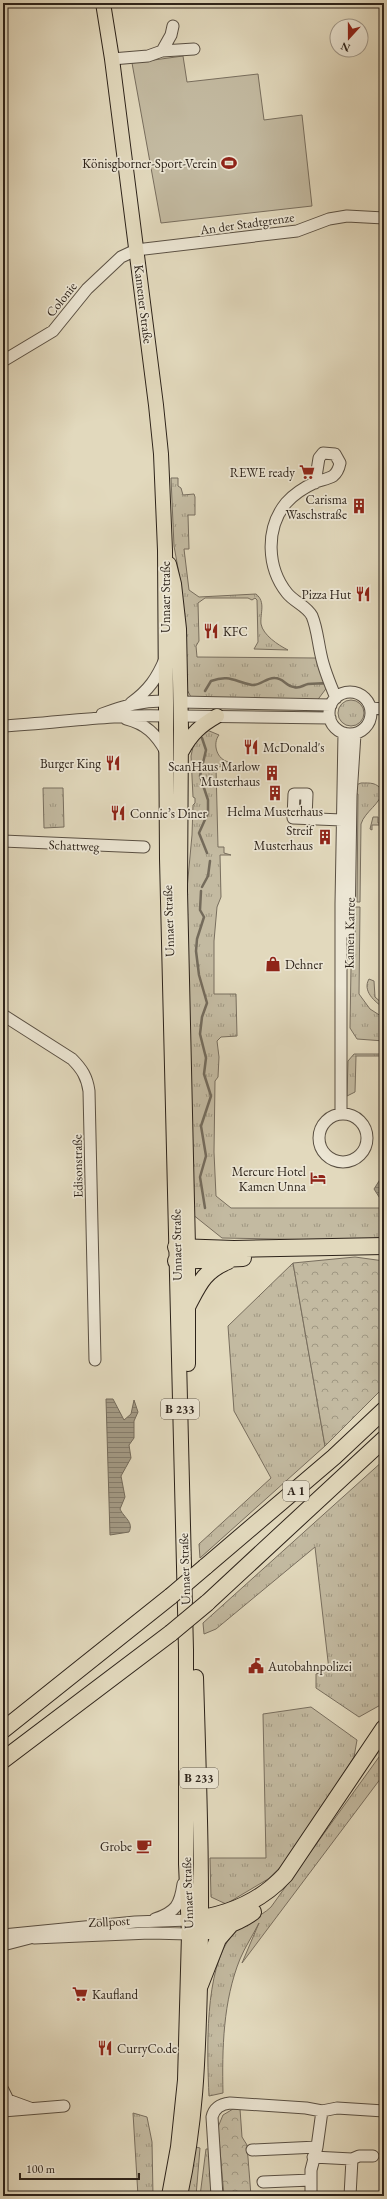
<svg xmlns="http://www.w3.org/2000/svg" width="387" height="2199" font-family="'EB Garamond',serif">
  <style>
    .grass { fill: url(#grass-tufts); stroke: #786e5e }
    .forest { fill: url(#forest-crowns); stroke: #786e5e }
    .park { fill: #c3baa1; stroke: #786e5e }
    .water { fill: url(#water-rules); stroke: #746b5b }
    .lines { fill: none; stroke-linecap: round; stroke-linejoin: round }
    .stream { stroke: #746b5b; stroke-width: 2.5 }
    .minor-casing { stroke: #5a5043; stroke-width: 13 }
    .major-casing { stroke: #2d231a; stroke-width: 16 }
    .highway-casing { stroke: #2d231a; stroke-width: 18 }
    .minor { stroke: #ece6d4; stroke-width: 11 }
    .major { stroke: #e2d9bd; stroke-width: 14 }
    .highway { stroke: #e2d9bd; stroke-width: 16 }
    .highway-bridge-casing { stroke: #2d231a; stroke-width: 18; stroke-linecap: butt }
    .highway-bridge { stroke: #e2d9bd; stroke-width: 16 }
    .labels { text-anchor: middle; stroke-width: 3.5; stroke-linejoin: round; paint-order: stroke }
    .shield { fill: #ece6d4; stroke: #665e52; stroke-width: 1 }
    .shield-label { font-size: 12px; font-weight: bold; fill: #2d231a }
    .poi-label { font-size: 13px; fill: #2d231a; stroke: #ece6d4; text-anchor: end }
    .street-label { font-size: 13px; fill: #2d231a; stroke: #ece6d4 }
  </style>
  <defs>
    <pattern id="grass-tufts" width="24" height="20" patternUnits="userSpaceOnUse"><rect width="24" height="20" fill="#c3baa1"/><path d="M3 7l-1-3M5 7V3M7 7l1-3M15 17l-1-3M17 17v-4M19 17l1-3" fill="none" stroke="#9f9782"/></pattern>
    <pattern id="forest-crowns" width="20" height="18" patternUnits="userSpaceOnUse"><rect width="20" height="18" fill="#c3baa1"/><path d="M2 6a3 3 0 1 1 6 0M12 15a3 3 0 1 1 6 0" fill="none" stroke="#9f9782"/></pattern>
    <pattern id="water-rules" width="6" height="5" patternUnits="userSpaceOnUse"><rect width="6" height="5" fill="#a49b86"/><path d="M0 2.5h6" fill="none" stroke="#867e6d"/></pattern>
  </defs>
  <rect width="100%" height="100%" fill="#e2d9bd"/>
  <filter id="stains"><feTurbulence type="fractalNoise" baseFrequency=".005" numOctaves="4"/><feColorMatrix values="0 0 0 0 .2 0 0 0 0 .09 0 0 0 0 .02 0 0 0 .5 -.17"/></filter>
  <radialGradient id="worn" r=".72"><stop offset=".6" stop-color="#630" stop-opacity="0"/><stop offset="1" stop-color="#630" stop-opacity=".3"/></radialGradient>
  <path class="grass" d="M171,478H178V486L181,488L183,495L194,494L195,497V515H188L189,549H184L189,590L199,597L256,594C266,602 260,613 261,624C263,635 278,645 288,650L254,649L258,642L257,600L255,598L252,600L248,598H205L198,603L199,641L196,646L197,657L316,658L320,672L328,686L316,702L191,697L185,686L181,585L174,546Z
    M338 713a13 13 0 1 1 26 0a13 13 0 1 1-26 0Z
    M207,730L219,735C212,744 217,760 229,762L228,766L216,767L218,847H224V853L231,855H220L221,897L217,907L214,941V994H236L237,1036L221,1037L217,1041L219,1057L218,1077L215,1081L214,1152L216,1196L231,1208H384V1241L222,1238L192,1214L187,889L192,835L193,805L195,803V798L193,797L191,756L193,747L197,738Z
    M361,783C370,783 377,782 382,791C381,804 365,811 361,824L360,902H357L358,794L353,793L356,785Z
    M43,788H63L64,827L44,828Z
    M373,817H378V823H384V825H372V830L370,829Z
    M352,907H360L359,994L370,1009L384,1018V1041L357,1039L350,1028Z
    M369,979L374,981L375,997L384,1005V1008C375,1002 362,991 369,979Z
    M354,1054H384V1056H356L355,1092L347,1096L348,1061Z
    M293,1263L325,1446L200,1558L199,1544L271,1478L234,1411L228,1326Z
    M384,1460V1703L359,1717L316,1688V1674L329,1670L315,1547L216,1629L204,1634L203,1623Z
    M311,1707L357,1740L354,1757L289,1859L268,1879L226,1904L211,1897L210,1858H266L263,1714Z
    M384,1750V1774L242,1963L259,1923C253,1935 245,1947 240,1959C223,2001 222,2049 223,2093L209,2096C207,2052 204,1969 232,1935C243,1921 260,1918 271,1907Z
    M133,2113L147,2117L152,2142L153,2196H138Z
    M196,2147L200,2148L196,2196H186Z
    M206,2149H209L211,2196H200Z"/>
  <path class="forest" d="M355,1257L384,1261V1387L325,1446L293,1263Z
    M233,2109H240L242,2137L247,2145L251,2196H224L218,2127L223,2115Z"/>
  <path class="park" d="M183,56L187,82L258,74L264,120L302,115L312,206L161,223L132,63Z"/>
  <path class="water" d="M384,1173V1200H381L374,1189Z
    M106,1399H113L124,1420L131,1414L134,1400L138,1412L134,1421V1438L129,1445L131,1458L121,1476L125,1497L120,1509C124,1518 134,1522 129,1532L110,1535Z"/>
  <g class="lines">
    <path class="stream" d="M205,691L211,681C230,674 235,682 252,685C260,686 267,677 275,678C283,678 286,686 294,687C300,689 303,685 308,684C315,683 320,684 326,683
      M202,738L206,750L200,776L208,800V813L199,833L207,853
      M202,887L208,876L210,861
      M201,891L200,910L204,917L197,939L196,951L199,975L207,1003L202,1017L200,1034L206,1058L204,1074L211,1096L201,1126L206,1156L200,1177L205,1208"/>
    <defs>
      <path id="minor" d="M162,51L194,49
        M112,59L148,56L162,51L171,35L173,26
        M3,361L53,331L87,289L121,257L136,250L297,231L329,219L347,216L384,218
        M315,483L319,458L323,453L335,454L340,463C339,468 337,473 333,476C328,479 321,480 316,482C305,487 294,494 286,503C265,529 267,568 287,593C294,602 307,606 312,616C317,628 318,642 321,655C324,670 330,684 336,698
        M329 713a21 21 0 1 1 42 0a21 21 0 1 1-42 0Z
        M180,702L331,705
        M131,703C149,690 157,678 165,659
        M371,708L384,709
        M102,714C124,706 143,700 167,701
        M181,716L330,718
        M126,719C146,724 156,734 166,752
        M3,726C58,723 112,714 166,716
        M306,818L307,794H294L293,818L342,820L349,818
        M3,841L144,847
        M349,932L351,796L355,734
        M3,1015L72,1059C82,1069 87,1077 89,1091L95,1360
        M319 1138a24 24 0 1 1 48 0a24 24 0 1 1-48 0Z
        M341,1114V904L344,733
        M155,1919C176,1912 180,1905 183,1884
        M3,1935L135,1922L188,1920
        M34,1938L150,1933L189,1934
        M3,1945L30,1938
        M3,2090L8,2100L30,2108
        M3,2111L64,2106
        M252,2150L317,2147
        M313,2157L352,2159
        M263,2182L311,2180
        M217,2196L212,2117C214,2108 221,2104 230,2103L306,2108L322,2111L337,2108L384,2111
        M311,2196V2170L317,2147L322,2111
        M350,2196L352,2159L359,2156H373"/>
      <path id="major" d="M103,3L112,59L156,405L161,454L165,550L167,859L186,1650V1864L189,1934L185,2080L178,2147L169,2196
        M169,564L174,584L179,629L181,729L180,891L188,1247V1364
        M182,751C191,734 201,725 217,716
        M180,2196C196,2123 198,2060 200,1986C203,1883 199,1780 196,1677"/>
      <path id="highway" d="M176,1247L234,1249L384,1246
        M176,1261L243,1258
        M188,1305C199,1284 204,1271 228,1261
        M205,1567L334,1457L384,1410
        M207,1603L384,1439
        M3,1730L171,1596
        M3,1760L171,1633
        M188,1920C226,1916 259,1903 285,1875L384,1728
        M189,1934C210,1932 235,1925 253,1912
        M200,1985L218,1939L231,1924"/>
    </defs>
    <use href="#minor" class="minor-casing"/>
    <use href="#major" class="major-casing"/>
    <use href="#highway" class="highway-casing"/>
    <use href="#minor" class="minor"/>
    <use href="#major" class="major"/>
    <use href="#highway" class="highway"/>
    <defs>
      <path id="highway-bridge" d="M171,1596L205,1567
        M171,1633L207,1603"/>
    </defs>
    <use href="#highway-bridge" class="highway-bridge-casing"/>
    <use href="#highway-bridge" class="highway-bridge"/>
  </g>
  <defs>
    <symbol id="stadium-bare" viewBox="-9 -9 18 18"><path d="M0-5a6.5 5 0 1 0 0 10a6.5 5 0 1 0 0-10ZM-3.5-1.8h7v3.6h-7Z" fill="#8f2418" stroke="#ece6d4" stroke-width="2.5" paint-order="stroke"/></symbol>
    <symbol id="supermarket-bare" viewBox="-9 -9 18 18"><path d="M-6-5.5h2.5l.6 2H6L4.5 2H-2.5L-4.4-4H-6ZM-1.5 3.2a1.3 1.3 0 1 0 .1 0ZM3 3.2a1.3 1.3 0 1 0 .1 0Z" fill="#8f2418" stroke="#ece6d4" stroke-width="2.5" paint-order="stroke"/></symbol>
    <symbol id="building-bare" viewBox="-9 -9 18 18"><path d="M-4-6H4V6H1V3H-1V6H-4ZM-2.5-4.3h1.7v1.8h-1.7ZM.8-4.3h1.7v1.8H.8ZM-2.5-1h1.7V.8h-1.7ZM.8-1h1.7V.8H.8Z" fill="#8f2418" stroke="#ece6d4" stroke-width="2.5" paint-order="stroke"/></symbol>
    <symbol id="restaurant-bare" viewBox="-9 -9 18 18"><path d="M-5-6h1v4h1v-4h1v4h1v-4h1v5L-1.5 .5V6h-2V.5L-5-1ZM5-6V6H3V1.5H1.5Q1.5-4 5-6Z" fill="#8f2418" stroke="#ece6d4" stroke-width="2.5" paint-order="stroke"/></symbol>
    <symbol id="shop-bare" viewBox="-9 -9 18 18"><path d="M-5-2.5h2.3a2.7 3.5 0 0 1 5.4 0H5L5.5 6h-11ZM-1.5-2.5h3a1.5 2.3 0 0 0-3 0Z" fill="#8f2418" stroke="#ece6d4" stroke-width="2.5" paint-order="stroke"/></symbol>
    <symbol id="hotel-bare" viewBox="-9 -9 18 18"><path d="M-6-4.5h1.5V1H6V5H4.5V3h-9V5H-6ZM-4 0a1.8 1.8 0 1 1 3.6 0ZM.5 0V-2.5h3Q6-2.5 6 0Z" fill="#8f2418" stroke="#ece6d4" stroke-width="2.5" paint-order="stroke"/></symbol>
    <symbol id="civic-bare" viewBox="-9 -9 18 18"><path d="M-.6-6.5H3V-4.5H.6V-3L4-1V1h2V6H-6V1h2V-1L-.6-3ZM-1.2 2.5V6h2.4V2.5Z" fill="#8f2418" stroke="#ece6d4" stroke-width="2.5" paint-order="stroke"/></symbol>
    <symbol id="cafe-bare" viewBox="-9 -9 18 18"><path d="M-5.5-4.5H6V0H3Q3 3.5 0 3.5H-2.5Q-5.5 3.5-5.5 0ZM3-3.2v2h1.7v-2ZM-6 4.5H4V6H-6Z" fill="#8f2418" stroke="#ece6d4" stroke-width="2.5" paint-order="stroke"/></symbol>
  </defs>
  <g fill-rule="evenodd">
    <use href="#stadium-bare" x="218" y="152" width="22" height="22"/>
    <use href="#supermarket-bare" x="296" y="461" width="22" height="22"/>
    <use href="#building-bare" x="348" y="495" width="22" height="22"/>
    <use href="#restaurant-bare" x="352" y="583" width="22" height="22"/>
    <use href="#restaurant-bare" x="200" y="620" width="22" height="22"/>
    <use href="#restaurant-bare" x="240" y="736" width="22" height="22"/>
    <use href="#restaurant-bare" x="102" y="752" width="22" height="22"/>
    <use href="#building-bare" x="261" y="762" width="22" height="22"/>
    <use href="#building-bare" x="264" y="782" width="22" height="22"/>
    <use href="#restaurant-bare" x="107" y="802" width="22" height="22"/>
    <use href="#building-bare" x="314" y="826" width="22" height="22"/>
    <use href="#shop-bare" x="262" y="953" width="22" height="22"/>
    <use href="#hotel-bare" x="307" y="1167" width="22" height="22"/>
    <use href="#civic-bare" x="245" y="1655" width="22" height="22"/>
    <use href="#cafe-bare" x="133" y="1835" width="22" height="22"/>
    <use href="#supermarket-bare" x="69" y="1983" width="22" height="22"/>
    <use href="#restaurant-bare" x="94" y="2037" width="22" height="22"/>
  </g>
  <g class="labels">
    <g class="shield">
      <rect x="161" y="1399" width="38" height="20" rx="3"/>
      <rect x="283" y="1481" width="26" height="20" rx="3"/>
      <rect x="180" y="1768" width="38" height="20" rx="3"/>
    </g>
    <g class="shield-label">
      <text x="180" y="1413">B 233</text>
      <text x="296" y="1495">A 1</text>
      <text x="199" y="1782">B 233</text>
    </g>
    <g class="poi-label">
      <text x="217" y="168">Könisgborner-Sport-Verein</text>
      <text x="295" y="477">REWE ready</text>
      <text x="347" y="504">Carisma<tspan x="347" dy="15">Waschstraße</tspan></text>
      <text x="351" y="599">Pizza Hut</text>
      <text x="223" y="636" text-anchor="start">KFC</text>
      <text x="263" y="752" text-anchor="start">McDonald's</text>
      <text x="101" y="768">Burger King</text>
      <text x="260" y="771">ScanHaus Marlow<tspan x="260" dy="15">Musterhaus</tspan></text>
      <text x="275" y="816" text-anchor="middle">Helma Musterhaus</text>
      <text x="130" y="818" text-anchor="start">Connie’s Diner</text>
      <text x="313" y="835">Streif<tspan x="313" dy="15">Musterhaus</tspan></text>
      <text x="285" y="969" text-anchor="start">Dehner</text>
      <text x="306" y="1176">Mercure Hotel<tspan x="306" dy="15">Kamen Unna</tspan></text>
      <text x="268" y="1671" text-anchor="start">Autobahnpolizei</text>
      <text x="132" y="1851">Grobe</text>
      <text x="92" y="1999" text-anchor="start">Kaufland</text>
      <text x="117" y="2053" text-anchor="start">CurryCo.de</text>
    </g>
    <g class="street-label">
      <text transform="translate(247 223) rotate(-8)" y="5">An der Stadtgrenze</text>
      <text transform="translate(61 299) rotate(-51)" y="5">Colonie</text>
      <text transform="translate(144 304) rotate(83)" y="5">Kamener Straße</text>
      <text transform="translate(165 597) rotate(-90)" y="5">Unnaer Straße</text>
      <text transform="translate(74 845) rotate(2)" y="5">Schattweg</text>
      <text transform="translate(168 921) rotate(-92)" y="5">Unnaer Straße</text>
      <text transform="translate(349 933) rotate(-89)" y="5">Kamen Karree</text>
      <text transform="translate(77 1166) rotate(-91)" y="5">Edisonstraße</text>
      <text transform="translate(176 1245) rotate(-91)" y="5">Unnaer Straße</text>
      <text transform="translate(184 1569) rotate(-92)" y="5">Unnaer Straße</text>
      <text transform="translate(187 1893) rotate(-92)" y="5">Unnaer Straße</text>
      <text transform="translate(109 1921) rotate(-3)" y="5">Zollpost</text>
    </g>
  </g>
  <rect width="387" height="2199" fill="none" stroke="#e2d9bd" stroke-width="16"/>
  <rect x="4" y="4" width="379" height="2191" fill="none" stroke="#2d231a" stroke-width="2"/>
  <rect x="8" y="8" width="371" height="2183" fill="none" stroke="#2d231a"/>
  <g transform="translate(349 38) rotate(201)"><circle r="19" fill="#ece6d4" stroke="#a0988a"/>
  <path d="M0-3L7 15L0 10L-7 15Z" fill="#8f2418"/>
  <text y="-6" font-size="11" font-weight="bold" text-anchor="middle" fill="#2d231a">N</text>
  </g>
  <path d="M20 2173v6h119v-6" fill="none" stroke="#2d231a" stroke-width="2"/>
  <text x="26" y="2173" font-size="12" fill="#2d231a" stroke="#ece6d4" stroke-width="3" paint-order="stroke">100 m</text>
  <rect width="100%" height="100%" filter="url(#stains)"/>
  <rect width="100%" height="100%" fill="url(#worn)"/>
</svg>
